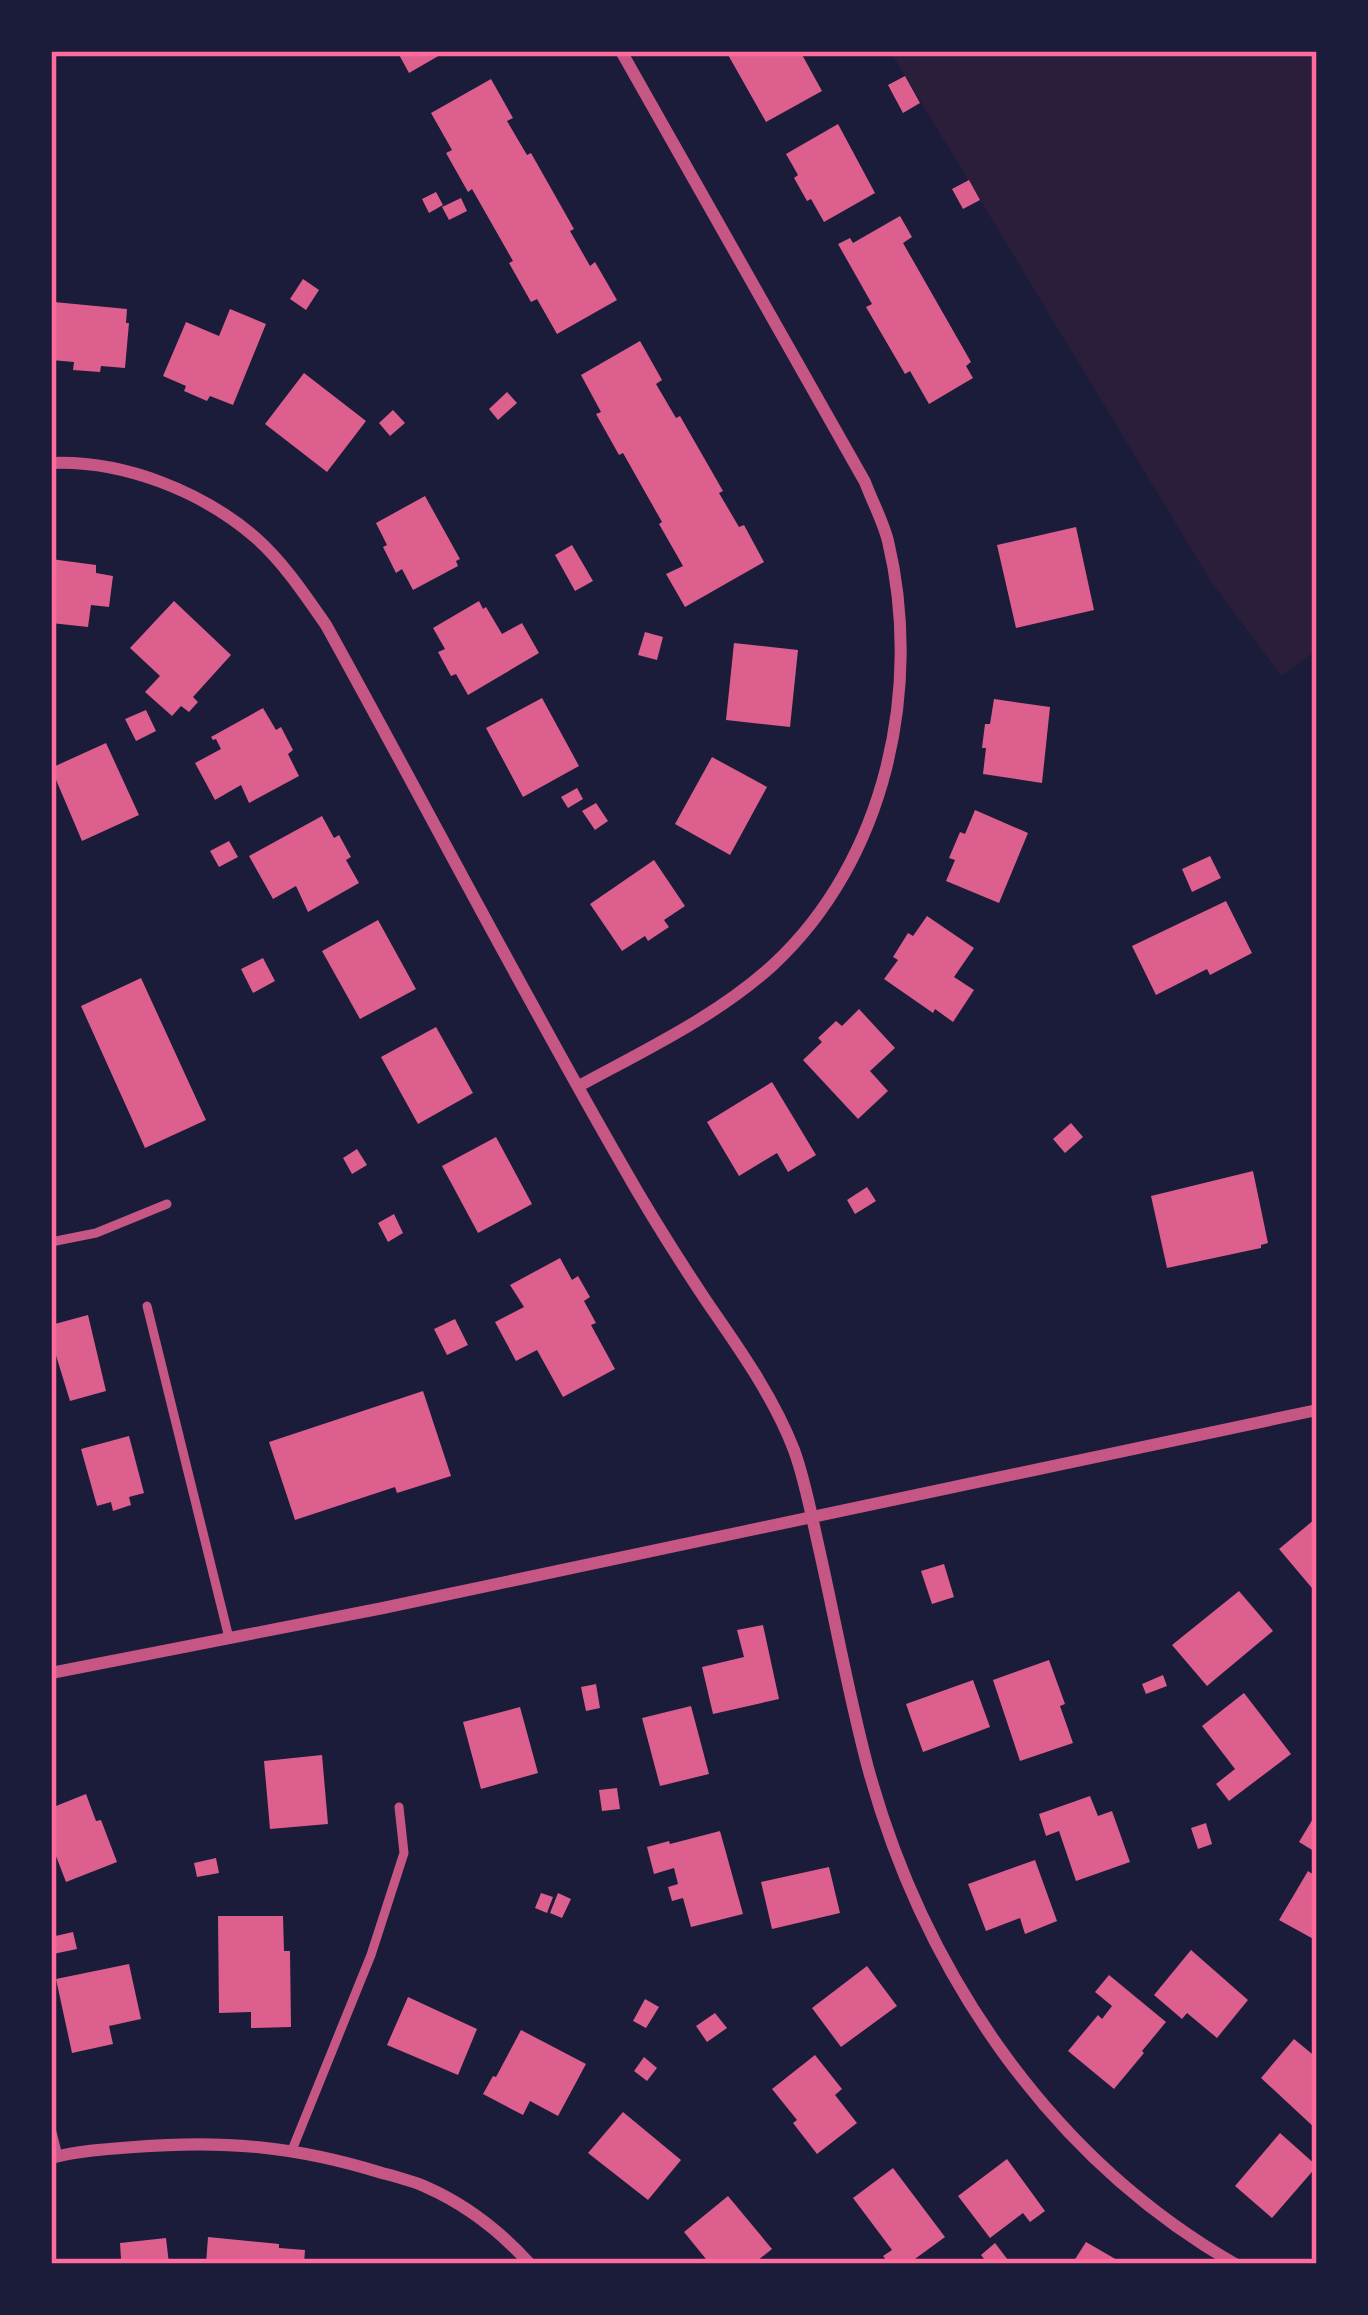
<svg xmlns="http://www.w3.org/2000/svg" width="1368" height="2315" font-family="Poppins,sans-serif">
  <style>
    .green { fill: #2a1e3b }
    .building { fill: #dd5f8e }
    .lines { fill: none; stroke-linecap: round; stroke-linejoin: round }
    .service { stroke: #c65784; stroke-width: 9 }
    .minor { stroke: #c65784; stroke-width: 12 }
    .neatline { fill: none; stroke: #ff6b9d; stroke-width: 4.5 }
  </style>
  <rect width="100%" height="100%" fill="#1b1b3a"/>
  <path class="green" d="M890,51H1317V650L1281,676L1210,580Z"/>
  <path class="building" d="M397,51H447L409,73Z
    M732,51H800L822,91L766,122L727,53Z
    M905,76L920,103L903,113L888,85Z
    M491,79L513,118L507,121L527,155L531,153L574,229L570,231L590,266L595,262L617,300L557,334L537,299L531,302L509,263L513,261L472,189L468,192L446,153L452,150L431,113Z
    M838,124L875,193L824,222L811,199L807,201L794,178L798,175L786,154Z
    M969,180L980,200L963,209L952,189Z
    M436,192L443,205L429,213L422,199Z
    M461,198L467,211L449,220L442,207Z
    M900,216L912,237L903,243L971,362L966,366L973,378L929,404L910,371L905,374L866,307L872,304L838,244L850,238L853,243Z
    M303,279L319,290L306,310L290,299Z
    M54,302L127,309L126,323H129L125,368L101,366L100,372L73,370L74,362L51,360Z
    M230,309L266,324L233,405L210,396L207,401L184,391L186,386L163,376L186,322L219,336Z
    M640,341L662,380L656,384L676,418L680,416L723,491L719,493L739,527L744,525L764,562L685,607L666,574L683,566L659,524L662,522L623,453L619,455L596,414L601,412L581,375Z
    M304,373L366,421L327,472L265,424Z
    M507,392L517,403L498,420L489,409Z
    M393,410L405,423L390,436L379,423Z
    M425,496L460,559L456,561L458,566L413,590L402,569L396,573L383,547L387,545L376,523Z
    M1076,527L1094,610L1016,628L997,545Z
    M572,545L593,581L575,591L555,555Z
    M51,559L96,565V573L113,576L109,607L91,605L88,627L51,623Z
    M174,601L231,655L193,697L198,702L189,712L181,706L172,716L145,692L160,676L130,648Z
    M479,601L483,609L486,607L502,634L522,623L539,653L468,695L456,674L451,676L438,652L445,649L433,628Z
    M645,632L663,637L657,660L638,655Z
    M734,643L798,650L790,727L726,720Z
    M542,698L579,766L523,797L486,728Z
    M994,699L1050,707L1042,783L983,774L986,748H982L985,724H990Z
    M263,708L276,730L281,727L293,750L288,754L299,776L249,803L241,785L215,800L195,763L221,749L216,739L213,740L211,737Z
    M146,710L156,731L136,741L125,719Z
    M106,743L139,815L82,841L51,768Z
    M712,757L767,787L730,855L675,824Z
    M577,788L583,799L568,808L561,797Z
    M596,803L608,821L595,830L582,811Z
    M975,810L1028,833L999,903L946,881L955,860L949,858L960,832L965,834Z
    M322,816L334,838L339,835L351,857L346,860L359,883L308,912L296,886L273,899L249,856Z
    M229,841L238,857L219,867L210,851Z
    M1210,856L1221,878L1192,892L1182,869Z
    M654,860L685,906L664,920L669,927L648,941L645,936L622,951L590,904Z
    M1226,901L1252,953L1210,975L1207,969L1156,995L1132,946Z
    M927,916L974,948L954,977L974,990L953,1022L935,1009L933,1013L884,979L898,960L893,957L908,933L913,936Z
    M378,920L416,989L360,1019L322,951Z
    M263,958L275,981L253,993L241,969Z
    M141,978L206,1120L145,1148L81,1006Z
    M859,1009L895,1048L870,1071L888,1091L858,1119L803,1060L822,1042L818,1038L836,1021L842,1026Z
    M436,1027L473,1093L418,1124L381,1057Z
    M772,1082L816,1155L788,1172L777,1153L739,1176L707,1122Z
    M1071,1123L1083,1137L1065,1153L1053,1139Z
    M496,1137L532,1204L478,1233L442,1166Z
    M357,1149L367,1165L352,1174L343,1158Z
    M1253,1171L1268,1243L1261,1245V1248L1167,1268L1151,1196Z
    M867,1187L876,1201L855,1214L847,1200Z
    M394,1214L403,1233L388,1242L378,1223Z
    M560,1258L572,1280L578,1276L590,1297L584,1301L596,1323L591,1325L615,1369L563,1397L537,1350L516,1361L495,1322L524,1307L510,1285Z
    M88,1315L106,1391L70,1401L51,1339V1325Z
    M455,1319L468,1345L447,1355L434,1329Z
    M423,1391L451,1476L397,1493L395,1487L295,1520L269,1442Z
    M129,1436L144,1493L129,1497L131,1505L113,1511L111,1502L97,1506L81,1449Z
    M1315,1519L1317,1522V1594L1279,1549Z
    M944,1564L954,1597L932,1604L921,1571Z
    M1239,1591L1273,1631L1207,1686L1172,1645Z
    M763,1625L779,1699L713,1714L702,1667L744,1657L737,1630Z
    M1049,1660L1065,1704L1060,1706L1073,1743L1020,1761L993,1680Z
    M1163,1675L1167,1686L1146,1694L1142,1684Z
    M973,1680L990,1727L923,1752L906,1704Z
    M596,1684L600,1708L586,1711L581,1687Z
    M1244,1693L1291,1754L1229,1801L1216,1784L1235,1769L1202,1726Z
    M691,1706L709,1774L660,1786L642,1718Z
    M520,1707L538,1773L481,1789L463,1722Z
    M322,1755L328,1824L270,1829L264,1761Z
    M617,1788L620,1809L602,1811L599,1790Z
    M86,1794L96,1821L101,1820L117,1862L66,1882L56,1856L51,1858V1808Z
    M1090,1796L1098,1816L1112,1811L1130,1862L1076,1881L1059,1831L1046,1836L1039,1814Z
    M1317,1812V1853L1299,1842Z
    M1206,1823L1212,1844L1198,1849L1191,1828Z
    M720,1831L743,1914L691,1927L683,1898L672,1901L668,1887L678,1884L674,1868L654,1874L647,1847L669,1841L670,1844Z
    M216,1858L219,1873L197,1877L194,1863Z
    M1035,1860L1057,1921L1025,1934L1020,1918L986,1931L968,1884Z
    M829,1867L840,1913L772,1929L761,1882Z
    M1308,1871L1317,1877V1941L1279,1920Z
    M541,1893L553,1897L547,1913L535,1908Z
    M558,1893L571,1899L562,1918L550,1913Z
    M218,1916H283L284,1951H290L291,2027L251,2028V2012L219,2013Z
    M73,1932L77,1949L53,1954L51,1937Z
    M1191,1950L1248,2000L1217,2038L1187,2013L1182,2019L1154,1995Z
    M129,1964L141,2019L109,2026L113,2044L72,2053L56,1979Z
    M867,1966L897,2006L841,2047L812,2008Z
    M1109,1975L1166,2022L1142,2051L1144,2053L1114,2089L1068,2051L1098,2015L1102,2019L1112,2006L1095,1992Z
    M408,1997L477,2029L458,2075L387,2045Z
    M645,1999L659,2007L646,2028L633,2021Z
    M715,2013L727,2028L707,2042L696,2026Z
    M521,2030L586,2064L558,2116L530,2101L523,2115L483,2094L493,2076L496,2077Z
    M1294,2039L1317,2058V2130L1261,2078Z
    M815,2055L842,2089L835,2095L857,2123L817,2154L793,2123L797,2120L772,2089Z
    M644,2057L657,2068L647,2081L634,2071Z
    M623,2112L681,2160L648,2200L588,2153Z
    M1280,2133L1317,2166L1272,2218L1235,2186Z
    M1007,2159L1045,2211L1030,2222L1023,2213L990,2238L958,2196Z
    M893,2168L945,2237L908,2264H889L883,2256L892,2250L853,2198Z
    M728,2196L772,2249L753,2264H710L684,2232Z
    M208,2237L279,2244V2248L305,2250L304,2264H206Z
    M166,2238L169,2264H108V2261L121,2259L120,2243Z
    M1086,2242L1124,2264H1072Z
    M995,2243L1011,2264H988L981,2255Z"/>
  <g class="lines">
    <path class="service" d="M51,1242L96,1233L167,1204
      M147,1306L229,1638
      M51,2128L58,2156
      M292,2150L371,1955L404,1853L399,1807"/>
    <path class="minor" d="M51,463C123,460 202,491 256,538C284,563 305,595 326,625C425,804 519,986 621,1163C648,1211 677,1257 707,1302C739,1348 774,1398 794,1450C806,1483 812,1519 820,1553C836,1624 849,1697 868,1768C924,1972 1049,2157 1235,2264
      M579,1086C645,1050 717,1016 773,965C886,860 923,688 888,541C883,521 872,501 865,482L621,51
      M51,1673L383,1608L1317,1410
      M51,2158C77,2151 107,2149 134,2147C224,2140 295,2146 382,2173C397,2177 413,2181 426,2187C467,2205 501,2232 530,2264"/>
  </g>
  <rect width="1368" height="2315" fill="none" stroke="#1b1b3a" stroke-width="108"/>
  <rect x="54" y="54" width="1260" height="2207" class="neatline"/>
</svg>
